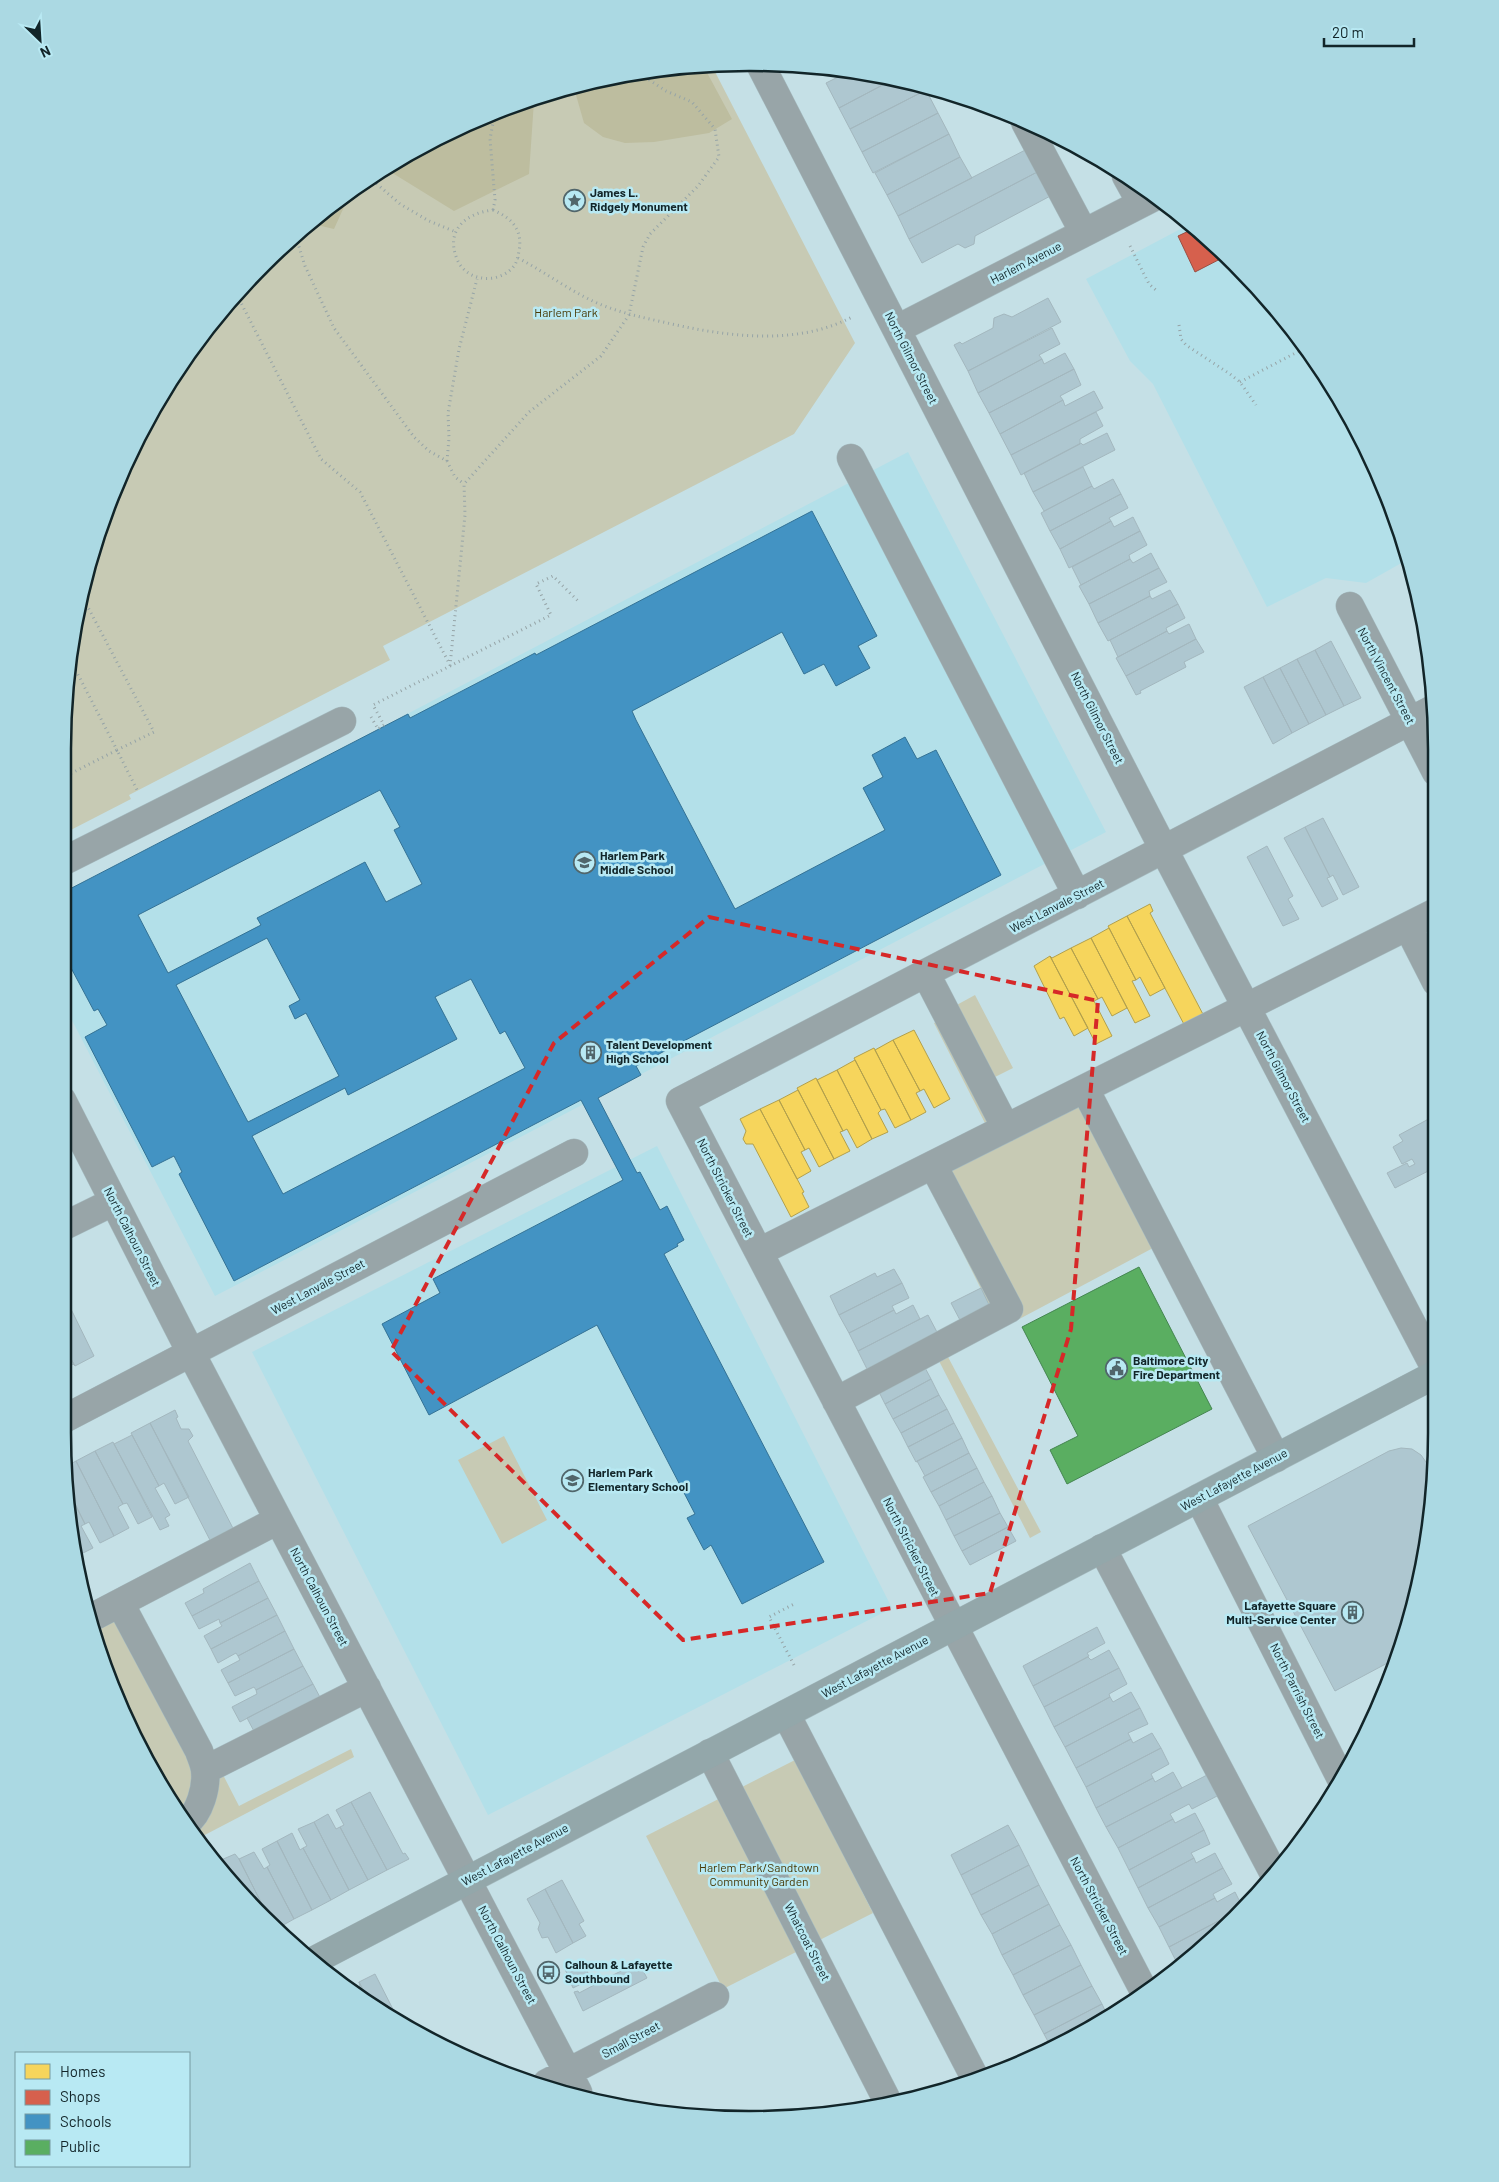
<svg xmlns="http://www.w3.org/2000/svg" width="1499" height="2182" font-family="Barlow,sans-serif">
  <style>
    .built { fill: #b3e0e9 }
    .green { fill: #c7cab4 }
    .forest { fill: #bdbd9f }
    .homes { fill: #f6d55c; stroke: #b2a04d }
    .shops { fill: #d6604d; stroke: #9b4e42 }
    .schools { fill: #4393c3; stroke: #347295; fill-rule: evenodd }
    .public { fill: #5aae61; stroke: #448550 }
    .building { fill: #aec7d0; stroke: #a3b7be }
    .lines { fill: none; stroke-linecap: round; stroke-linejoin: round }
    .minor-casing { stroke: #a7bdc2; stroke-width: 29 }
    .major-casing { stroke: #a7bdc2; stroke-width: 29 }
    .path { stroke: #96a4a7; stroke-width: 3; stroke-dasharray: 1 4; stroke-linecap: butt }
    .minor { stroke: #98a5a8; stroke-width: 28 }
    .major { stroke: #93a7aa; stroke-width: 28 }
    .marked { fill: none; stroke: #d62828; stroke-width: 4; stroke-dasharray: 10 6; stroke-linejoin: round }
    .labels { text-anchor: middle; stroke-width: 5; stroke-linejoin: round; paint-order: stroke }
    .poi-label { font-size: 12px; font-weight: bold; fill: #122529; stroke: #b8e9f3; text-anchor: start }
    .street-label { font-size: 12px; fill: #122529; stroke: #b8e9f3 }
    .park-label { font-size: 12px; fill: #473804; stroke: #b8e9f3 }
    .rim { fill: none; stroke: #122529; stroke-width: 2.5 }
  </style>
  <rect width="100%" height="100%" fill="#c5e0e6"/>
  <path class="built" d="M1188,225L1235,264L1295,332L1366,445L1405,561L1366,583L1326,578L1267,607L1153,384L1130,361L1086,279Z
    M908,452L1106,832L215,1296L63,1003V894Z
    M657,1146L892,1608L488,1815L252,1352Z"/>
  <path class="green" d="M712,66L855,343L794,434L383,646L390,660L129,795L131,799L63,834V749L76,616L133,445L204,332L264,264L368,178L487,115L616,76Z
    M975,995L1013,1068L993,1078L1013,1122L1092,1098L1153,1248L948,1357L1041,1532L1030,1538L939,1361L990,1307L925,1177L987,1127L934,1023L955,1013L953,1007Z
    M504,1436L547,1520L502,1544L458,1460Z
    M136,1605L239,1806L351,1749L354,1757L199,1838L178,1814L115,1696L88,1616Z
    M795,1760L873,1913L723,1989L646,1836Z"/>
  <path class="forest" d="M704,67L732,119L709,133L654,142L625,143L603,137L584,123L576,95L578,87L616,76Z
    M534,101L529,174L454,211L394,174L374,175L487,115Z
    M345,197L344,207L334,229L313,224Z"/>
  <path class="homes" d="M1150,904L1153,911L1150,913L1206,1020L1187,1030L1127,916Z
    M1127,916L1165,988L1150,996L1140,977L1136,980L1108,926Z
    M1109,928L1136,980L1132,981L1150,1016L1135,1023L1091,938Z
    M1091,938L1127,1008L1112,1016L1102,997L1098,999L1071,948Z
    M1071,948L1098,999L1094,1001L1112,1036L1096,1044L1050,956L1052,958Z
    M1050,956L1088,1028L1074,1036L1064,1017L1060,1019L1034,966Z
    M914,1030L950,1099L934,1108L924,1089L920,1091L893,1040Z
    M893,1040L920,1091L916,1093L926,1112L911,1120L875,1050Z
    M874,1048L911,1120L895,1128L885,1109L881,1110L854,1058Z
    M855,1060L881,1110L878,1113L888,1132L872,1139L837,1070Z
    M837,1070L872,1139L857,1148L847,1129L843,1131L817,1080Z
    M816,1078L843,1131L840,1132L850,1151L834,1159L797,1088Z
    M798,1090L834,1159L819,1167L809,1148L805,1150L779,1100Z
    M779,1100L805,1150L801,1152L811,1171L797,1179L760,1109Z
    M760,1109L804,1192L802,1193L809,1207L791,1217L753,1144H746L743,1139L746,1131L740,1119Z"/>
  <path class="shops" d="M1193,229L1226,256L1195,272L1178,236Z"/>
  <path class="schools" d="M812,511L877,636L858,646L870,668L836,686L824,664L804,674L782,632L632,711L636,720L735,909L885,830L863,788L883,777L872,755L905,737L917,759L936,750L1001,875L636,1066L641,1075L598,1098L637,1173L640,1172L660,1210L667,1206L684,1240L677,1244L678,1246L664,1254L824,1562L742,1604L711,1545L704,1550L687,1518L695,1514L597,1325L429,1415L382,1324L440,1293L433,1279L623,1180L581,1100L234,1281L179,1174L182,1172L174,1156L152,1167L85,1037L107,1025L98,1009L94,1011L62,951V893L408,714L410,718L535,653L536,655ZM380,790L400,827L394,830L422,884L386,902L365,862L257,918L261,925L168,973L138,915ZM267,938L300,1000L289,1006L295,1019L306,1013L339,1076L248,1122L176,985ZM471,979L500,1034L505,1031L525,1068L283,1194L252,1136L345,1088L348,1095L457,1039L435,997Z"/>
  <path class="public" d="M1139,1267L1212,1409L1067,1484L1050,1450L1078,1436L1022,1327Z"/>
  <path class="building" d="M848,72L884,76L894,79L839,108L826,83Z
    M894,79L926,90L850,129L839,108Z
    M926,90L938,113L862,152L850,129Z
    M938,113L949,134L873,173L862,152Z
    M949,134L960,157L887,195L875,173Z
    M1031,147L1043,169L909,239L898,216Z
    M960,157L972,178L898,216L887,195Z
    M1043,169L1056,193L975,236L974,244L965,248L958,244L922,263L909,239Z
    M1048,298L1061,322L968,371L954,345L960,342L962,344L993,328L994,318L1004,314L1012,317Z
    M1052,328L1060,344L1039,355L1042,359L978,393L968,371Z
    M1065,353L1074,369L989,413L978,393L1042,359L1044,364Z
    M1074,369L1081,385L1060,396L1063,400L1000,434L989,413Z
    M1094,391L1103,408L1011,455L1000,434L1063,400L1065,406Z
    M1096,412L1103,426L1080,439V444L1021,475L1011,455Z
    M1107,433L1115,450L1033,492L1024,473L1081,443L1083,445Z
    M1083,467L1092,486L1044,511L1033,492Z
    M1113,479L1121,494L1050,531L1041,513L1092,486L1094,489Z
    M1121,494L1128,508L1109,518L1111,521L1060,549L1050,531Z
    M1133,517L1140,531L1069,568L1060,549L1111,521L1114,527Z
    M1140,531L1147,545L1129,555L1130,559L1081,585L1072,567Z
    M1151,553L1159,568L1089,604L1079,586L1130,559L1133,563Z
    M1159,568L1167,582L1149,591L1150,596L1098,623L1089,604Z
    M1170,590L1178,604L1108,641L1098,623L1150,596L1152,599Z
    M1178,604L1185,618L1166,628L1167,631L1118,657L1110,640Z
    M1189,624L1196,639L1126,676L1116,658L1167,631L1169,634Z
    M1196,639L1204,652L1184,662L1186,667L1140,691L1141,693L1136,695L1126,676Z
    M1331,641L1361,698L1344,706L1315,650Z
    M1315,650L1344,706L1326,715L1297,659Z
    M1297,659L1326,715L1309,724L1280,668Z
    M1280,668L1309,724L1292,733L1263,677Z
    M1263,677L1292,733L1273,744L1244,687Z
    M1323,818L1359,887L1343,895L1333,875L1330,877L1305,827Z
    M1305,827L1330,877L1327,878L1338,899L1322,907L1284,838Z
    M1267,846L1293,896L1288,899L1299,919L1283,926L1247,857Z
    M1436,1115V1167L1395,1188L1387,1173L1407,1163L1409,1167L1415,1164L1412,1159L1402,1164L1393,1147L1403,1141L1399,1135Z
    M894,1269L902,1283L839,1315L830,1296L875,1273L877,1277Z
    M902,1283L909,1298L892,1306L894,1310L849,1333L839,1315Z
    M981,1288L990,1307L961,1322L951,1303Z
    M68,1303L94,1356L75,1366L62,1343V1304Z
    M913,1305L920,1319L858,1351L849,1333L894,1310L896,1314Z
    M928,1315L938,1334L869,1373L858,1351Z
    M62,1343L75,1366L73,1364L62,1370Z
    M923,1364L931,1379L885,1404L877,1388Z
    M931,1379L939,1395L893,1419L885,1404Z
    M939,1395L947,1409L901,1433L893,1419Z
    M947,1409L954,1423L908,1447L901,1433Z
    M175,1410L178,1417L176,1418L181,1429H189L193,1436L188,1441L236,1534L213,1546L150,1423Z
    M150,1423L189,1497L175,1504L164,1483L159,1486L131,1433Z
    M954,1423L962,1438L916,1462L908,1447Z
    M132,1435L159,1486L155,1488L170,1515L165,1518L169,1526L160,1530L114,1444Z
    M962,1438L969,1453L925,1476L917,1461Z
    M113,1442L152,1517L138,1524L127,1503L123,1504L95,1451Z
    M1401,1448L1412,1449L1421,1455L1433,1472L1423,1567L1395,1659L1335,1691L1248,1526L1389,1451Z
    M95,1451L123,1504L118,1507L129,1528L114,1536L76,1461Z
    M969,1453L977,1468L931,1492L923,1477Z
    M76,1461L114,1536L100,1543L89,1522L85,1524L71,1496L67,1466Z
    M977,1468L984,1482L939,1506L931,1492Z
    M984,1482L992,1496L946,1520L939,1506Z
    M71,1496L85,1524L81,1526L93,1548L79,1555Z
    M992,1496L1000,1513L954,1536L946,1520Z
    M1000,1513L1008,1527L962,1551L954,1536Z
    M1008,1527L1016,1541L970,1565L962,1551Z
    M250,1563L259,1581L192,1616L185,1603L204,1593L203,1589Z
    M259,1581L268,1598L220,1623L219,1619L199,1629L192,1616Z
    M268,1598L277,1615L211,1649L204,1636L222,1626L220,1623Z
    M277,1615L285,1631L238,1656L236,1653L218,1663L211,1649Z
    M1097,1627L1105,1643L1087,1653L1089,1656L1033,1686L1023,1666Z
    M285,1631L294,1649L228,1683L221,1670L240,1660L238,1656Z
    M294,1649L303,1666L256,1690L254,1687L235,1696L228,1683Z
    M1109,1650L1119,1668L1044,1707L1033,1686L1088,1657L1091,1660Z
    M303,1666L313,1684L240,1722L232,1707L257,1694L256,1690Z
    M1119,1668L1127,1684L1109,1694L1110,1697L1054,1727L1044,1707Z
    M313,1684L322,1701L256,1735L247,1718Z
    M1131,1692L1140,1708L1065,1747L1054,1727L1110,1697L1113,1702Z
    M1140,1708L1148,1724L1128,1733L1131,1739L1076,1768L1065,1747Z
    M1152,1733L1161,1748L1086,1787L1076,1768L1131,1739L1133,1743Z
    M1161,1748L1169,1764L1151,1774L1153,1778L1096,1808L1086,1787Z
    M1173,1772L1182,1788L1106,1827L1096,1808L1153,1778L1155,1782Z
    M1209,1774L1219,1795L1192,1809L1189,1804L1170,1814L1173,1819L1118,1848L1106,1827Z
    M370,1792L403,1854L405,1853L409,1859L387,1870L351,1802Z
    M351,1802L387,1870L368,1880L340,1827L344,1825L336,1810Z
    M1195,1813L1204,1830L1129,1870L1118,1848L1173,1819L1175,1823Z
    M328,1814L336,1829L340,1827L368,1880L349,1890L314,1822Z
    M314,1822L349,1890L331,1900L303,1848L307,1846L298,1829Z
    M1008,1825L1019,1845L961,1875L951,1855Z
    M1204,1830L1210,1844L1191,1853L1194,1858L1138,1888L1129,1870Z
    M292,1833L300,1850L303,1848L331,1900L312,1910L277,1841Z
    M277,1841L312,1910L294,1919L267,1867L270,1865L262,1849Z
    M1019,1845L1029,1865L971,1895L961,1875Z
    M254,1852L264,1869L267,1867L294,1919L278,1928L269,1918L239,1859Z
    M1215,1853L1223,1868L1148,1908L1138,1888L1194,1858L1196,1863Z
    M235,1854L239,1859L269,1918L225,1867L221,1860Z
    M1029,1865L1039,1885L981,1915L971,1895Z
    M1223,1868L1232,1884L1213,1894L1215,1898L1159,1927L1148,1908Z
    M562,1880L584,1921L579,1924L586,1936L573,1943L545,1889Z
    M1039,1885L1049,1904L992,1934L981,1915Z
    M545,1889L573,1943L556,1953L548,1937L542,1938L538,1929L540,1923L527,1899Z
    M1235,1892L1243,1908L1169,1947L1159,1927L1215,1898L1217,1902Z
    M1049,1904L1060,1925L1002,1955L992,1934Z
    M1243,1908L1235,1918L1178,1965L1169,1947Z
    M1060,1925L1071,1945L1013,1975L1002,1955Z
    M1071,1945L1081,1965L1023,1995L1013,1975Z
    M582,1961L591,1979L573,1988L565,1969Z
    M638,1962L647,1978L583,2011L574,1992L578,1991L579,1993Z
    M1081,1965L1092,1986L1034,2015L1023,1995Z
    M375,1974L399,2021L368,2000L359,1982Z
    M359,1982L368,2000L353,1989L360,1986Z
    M1092,1986L1102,2004L1044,2034L1034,2015Z
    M1102,2004L1108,2017L1052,2049L1044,2034Z"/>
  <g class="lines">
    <defs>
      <path id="minor" d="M760,64L1164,850L1436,1370
        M1025,122L1084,233
        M1126,176L1141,203
        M897,329L1154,197
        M851,458L1077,895
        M1350,606L1436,772
        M62,862L342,721
        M1408,927L1436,982
        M926,974L1006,1128
        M1085,1089L1276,1458
        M62,1100L191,1353L578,2092
        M62,1227L113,1202
        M759,1252L1436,912
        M836,1401L1009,1309L933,1165
        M62,1420L574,1153
        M1199,1498L1340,1777
        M1102,1548L1273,1872
        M120,1603L199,1751C201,1757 204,1763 205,1770C207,1787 200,1813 186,1823
        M89,1619L278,1520
        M786,1714L974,2076
        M710,1753L889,2104
        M205,1770L367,1688
        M1145,1993L680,1101L1433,709
        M547,2083L715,1996"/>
      <path id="major" d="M313,1961L1436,1374"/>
    </defs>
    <use href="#minor" class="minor-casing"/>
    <use href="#major" class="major-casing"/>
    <path class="path" d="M369,177L400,204L429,221L456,232
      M493,210C512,218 523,230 519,251C518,256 517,262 514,266C499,285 466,282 457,259C445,230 466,213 493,210Z
      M493,210L495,200L490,139L495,112
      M296,237L305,266L334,328L414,437L429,451L447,461L455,477L464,484
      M1130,246L1149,284L1157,291
      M518,258C545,272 570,291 597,303C618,312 640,317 663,322C723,336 795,347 852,317
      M237,295L321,459L360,492L450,665
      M1179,325L1181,339L1186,345L1230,374L1240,382L1256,405
      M1240,382L1305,348
      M447,461L449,438L448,413L459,349L477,279
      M71,661L117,750L154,732L82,596
      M450,666L465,515L464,484L529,412L601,356L629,315L643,247L650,234L698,186L719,157L715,129L692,102L666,91L639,73
      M371,717L378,729L384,725L373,705L551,615L536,584L553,576L578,601
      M62,778L117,750L138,792
      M794,1665L769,1617L796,1603"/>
    <use href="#minor" class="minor"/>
    <use href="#major" class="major"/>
  </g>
  <path class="marked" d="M709,917L1098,1001L1071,1329L990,1593L683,1640L391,1351L554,1043Z"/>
  <defs>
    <symbol id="sight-ring" viewBox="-11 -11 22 22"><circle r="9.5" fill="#b8e9f3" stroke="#51666b" stroke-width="1.5"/><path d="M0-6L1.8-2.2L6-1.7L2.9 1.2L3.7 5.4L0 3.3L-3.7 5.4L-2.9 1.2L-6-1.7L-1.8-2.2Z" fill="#51666b"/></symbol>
    <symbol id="school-ring" viewBox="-11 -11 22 22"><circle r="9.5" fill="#b8e9f3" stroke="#51666b" stroke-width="1.5"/><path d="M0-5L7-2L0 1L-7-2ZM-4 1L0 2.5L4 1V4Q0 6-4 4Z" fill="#51666b"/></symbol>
    <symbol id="building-ring" viewBox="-11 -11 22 22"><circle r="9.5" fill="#b8e9f3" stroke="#51666b" stroke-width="1.5"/><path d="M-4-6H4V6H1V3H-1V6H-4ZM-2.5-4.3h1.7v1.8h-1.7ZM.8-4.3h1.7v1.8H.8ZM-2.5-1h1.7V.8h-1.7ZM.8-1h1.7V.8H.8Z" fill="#51666b"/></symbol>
    <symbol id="civic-ring" viewBox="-11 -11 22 22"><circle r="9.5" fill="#b8e9f3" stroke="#51666b" stroke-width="1.5"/><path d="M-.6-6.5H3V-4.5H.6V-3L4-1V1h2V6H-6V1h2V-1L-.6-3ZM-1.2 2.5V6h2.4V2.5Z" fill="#51666b"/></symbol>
    <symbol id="bus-ring" viewBox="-11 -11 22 22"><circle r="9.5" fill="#b8e9f3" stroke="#51666b" stroke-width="1.5"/><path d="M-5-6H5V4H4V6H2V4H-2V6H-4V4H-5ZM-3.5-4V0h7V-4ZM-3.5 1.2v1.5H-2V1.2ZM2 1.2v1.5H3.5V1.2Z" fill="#51666b"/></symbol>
  </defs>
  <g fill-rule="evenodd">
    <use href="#sight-ring" x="562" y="188" width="25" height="25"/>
    <use href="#school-ring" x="572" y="850" width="25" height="25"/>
    <use href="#building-ring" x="578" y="1040" width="25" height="25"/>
    <use href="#civic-ring" x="1104" y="1356" width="25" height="25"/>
    <use href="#school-ring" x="560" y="1468" width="25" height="25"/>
    <use href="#building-ring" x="1340" y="1600" width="25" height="25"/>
    <use href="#bus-ring" x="536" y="1960" width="25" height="25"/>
  </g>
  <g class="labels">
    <g class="poi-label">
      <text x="590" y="197">James L.<tspan x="590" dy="14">Ridgely Monument</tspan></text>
      <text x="600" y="860">Harlem Park<tspan x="600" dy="14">Middle School</tspan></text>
      <text x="606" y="1049">Talent Development<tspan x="606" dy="14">High School</tspan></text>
      <text x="1133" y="1365">Baltimore City<tspan x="1133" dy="14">Fire Department</tspan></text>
      <text x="588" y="1477">Harlem Park<tspan x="588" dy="14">Elementary School</tspan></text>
      <text x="1336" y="1610" text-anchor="end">Lafayette Square<tspan x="1336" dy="14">Multi-Service Center</tspan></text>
      <text x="565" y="1969">Calhoun &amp; Lafayette<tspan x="565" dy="14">Southbound</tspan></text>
    </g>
    <g class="street-label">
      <text transform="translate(1026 263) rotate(-27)" y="4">Harlem Avenue</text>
      <text transform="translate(911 358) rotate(63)" y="4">North Gilmor Street</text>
      <text transform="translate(1386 676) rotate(62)" y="4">North Vincent Street</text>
      <text transform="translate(1097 718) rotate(63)" y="4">North Gilmor Street</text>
      <text transform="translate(1057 906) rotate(-27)" y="4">West Lanvale Street</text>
      <text transform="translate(1283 1077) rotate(62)" y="4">North Gilmor Street</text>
      <text transform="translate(725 1188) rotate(63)" y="4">North Stricker Street</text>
      <text transform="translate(132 1237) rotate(63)" y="4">North Calhoun Street</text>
      <text transform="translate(318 1287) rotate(-28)" y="4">West Lanvale Street</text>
      <text transform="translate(1234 1480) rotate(-28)" y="4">West Lafayette Avenue</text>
      <text transform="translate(911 1547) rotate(63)" y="4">North Stricker Street</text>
      <text transform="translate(319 1597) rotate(62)" y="4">North Calhoun Street</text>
      <text transform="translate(875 1667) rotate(-28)" y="4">West Lafayette Avenue</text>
      <text transform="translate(1297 1691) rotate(63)" y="4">North Parrish Street</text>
      <text transform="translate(515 1855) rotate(-28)" y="4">West Lafayette Avenue</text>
      <text transform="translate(1099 1906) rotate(62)" y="4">North Stricker Street</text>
      <text transform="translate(807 1942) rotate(63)" y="4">Whatcoat Street</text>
      <text transform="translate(507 1955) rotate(62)" y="4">North Calhoun Street</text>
      <text transform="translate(631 2040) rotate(-28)" y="4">Small Street</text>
    </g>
    <g class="park-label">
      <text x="566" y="317">Harlem Park</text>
      <text x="759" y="1872">Harlem Park/Sandtown<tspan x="759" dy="14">Community Garden</tspan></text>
    </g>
  </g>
  <path d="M0 0H1499V2182H0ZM749 71H750A678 678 0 0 1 1428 749V1433A678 678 0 0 1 750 2111H749A678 678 0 0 1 71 1433V749A678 678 0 0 1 749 71Z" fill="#abd9e3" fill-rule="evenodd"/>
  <path class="rim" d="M749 71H750A678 678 0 0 1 1428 749V1433A678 678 0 0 1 750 2111H749A678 678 0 0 1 71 1433V749A678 678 0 0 1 749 71Z"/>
  <rect x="15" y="2052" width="175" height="115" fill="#b8e9f3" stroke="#769ba2"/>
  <rect x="25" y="2064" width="25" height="15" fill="#f6d55c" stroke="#769ba2"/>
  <text x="60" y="2077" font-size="15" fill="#122529">Homes</text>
  <rect x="25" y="2090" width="25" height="15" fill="#d6604d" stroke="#769ba2"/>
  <text x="60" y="2102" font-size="15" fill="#122529">Shops</text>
  <rect x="25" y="2114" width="25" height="15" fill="#4393c3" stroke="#769ba2"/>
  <text x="60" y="2127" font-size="15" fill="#122529">Schools</text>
  <rect x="25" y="2140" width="25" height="15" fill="#5aae61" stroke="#769ba2"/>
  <text x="60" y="2152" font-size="15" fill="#122529">Public</text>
  <g transform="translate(40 40) rotate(155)" stroke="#b8e9f3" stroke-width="4" paint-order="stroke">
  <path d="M0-4L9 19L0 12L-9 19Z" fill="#122529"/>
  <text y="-8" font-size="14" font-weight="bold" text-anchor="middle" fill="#122529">N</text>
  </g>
  <path d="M1324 38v8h90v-8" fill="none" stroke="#122529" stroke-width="2.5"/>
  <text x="1332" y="38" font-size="15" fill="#122529" stroke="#b8e9f3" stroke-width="4" paint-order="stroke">20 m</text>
</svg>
